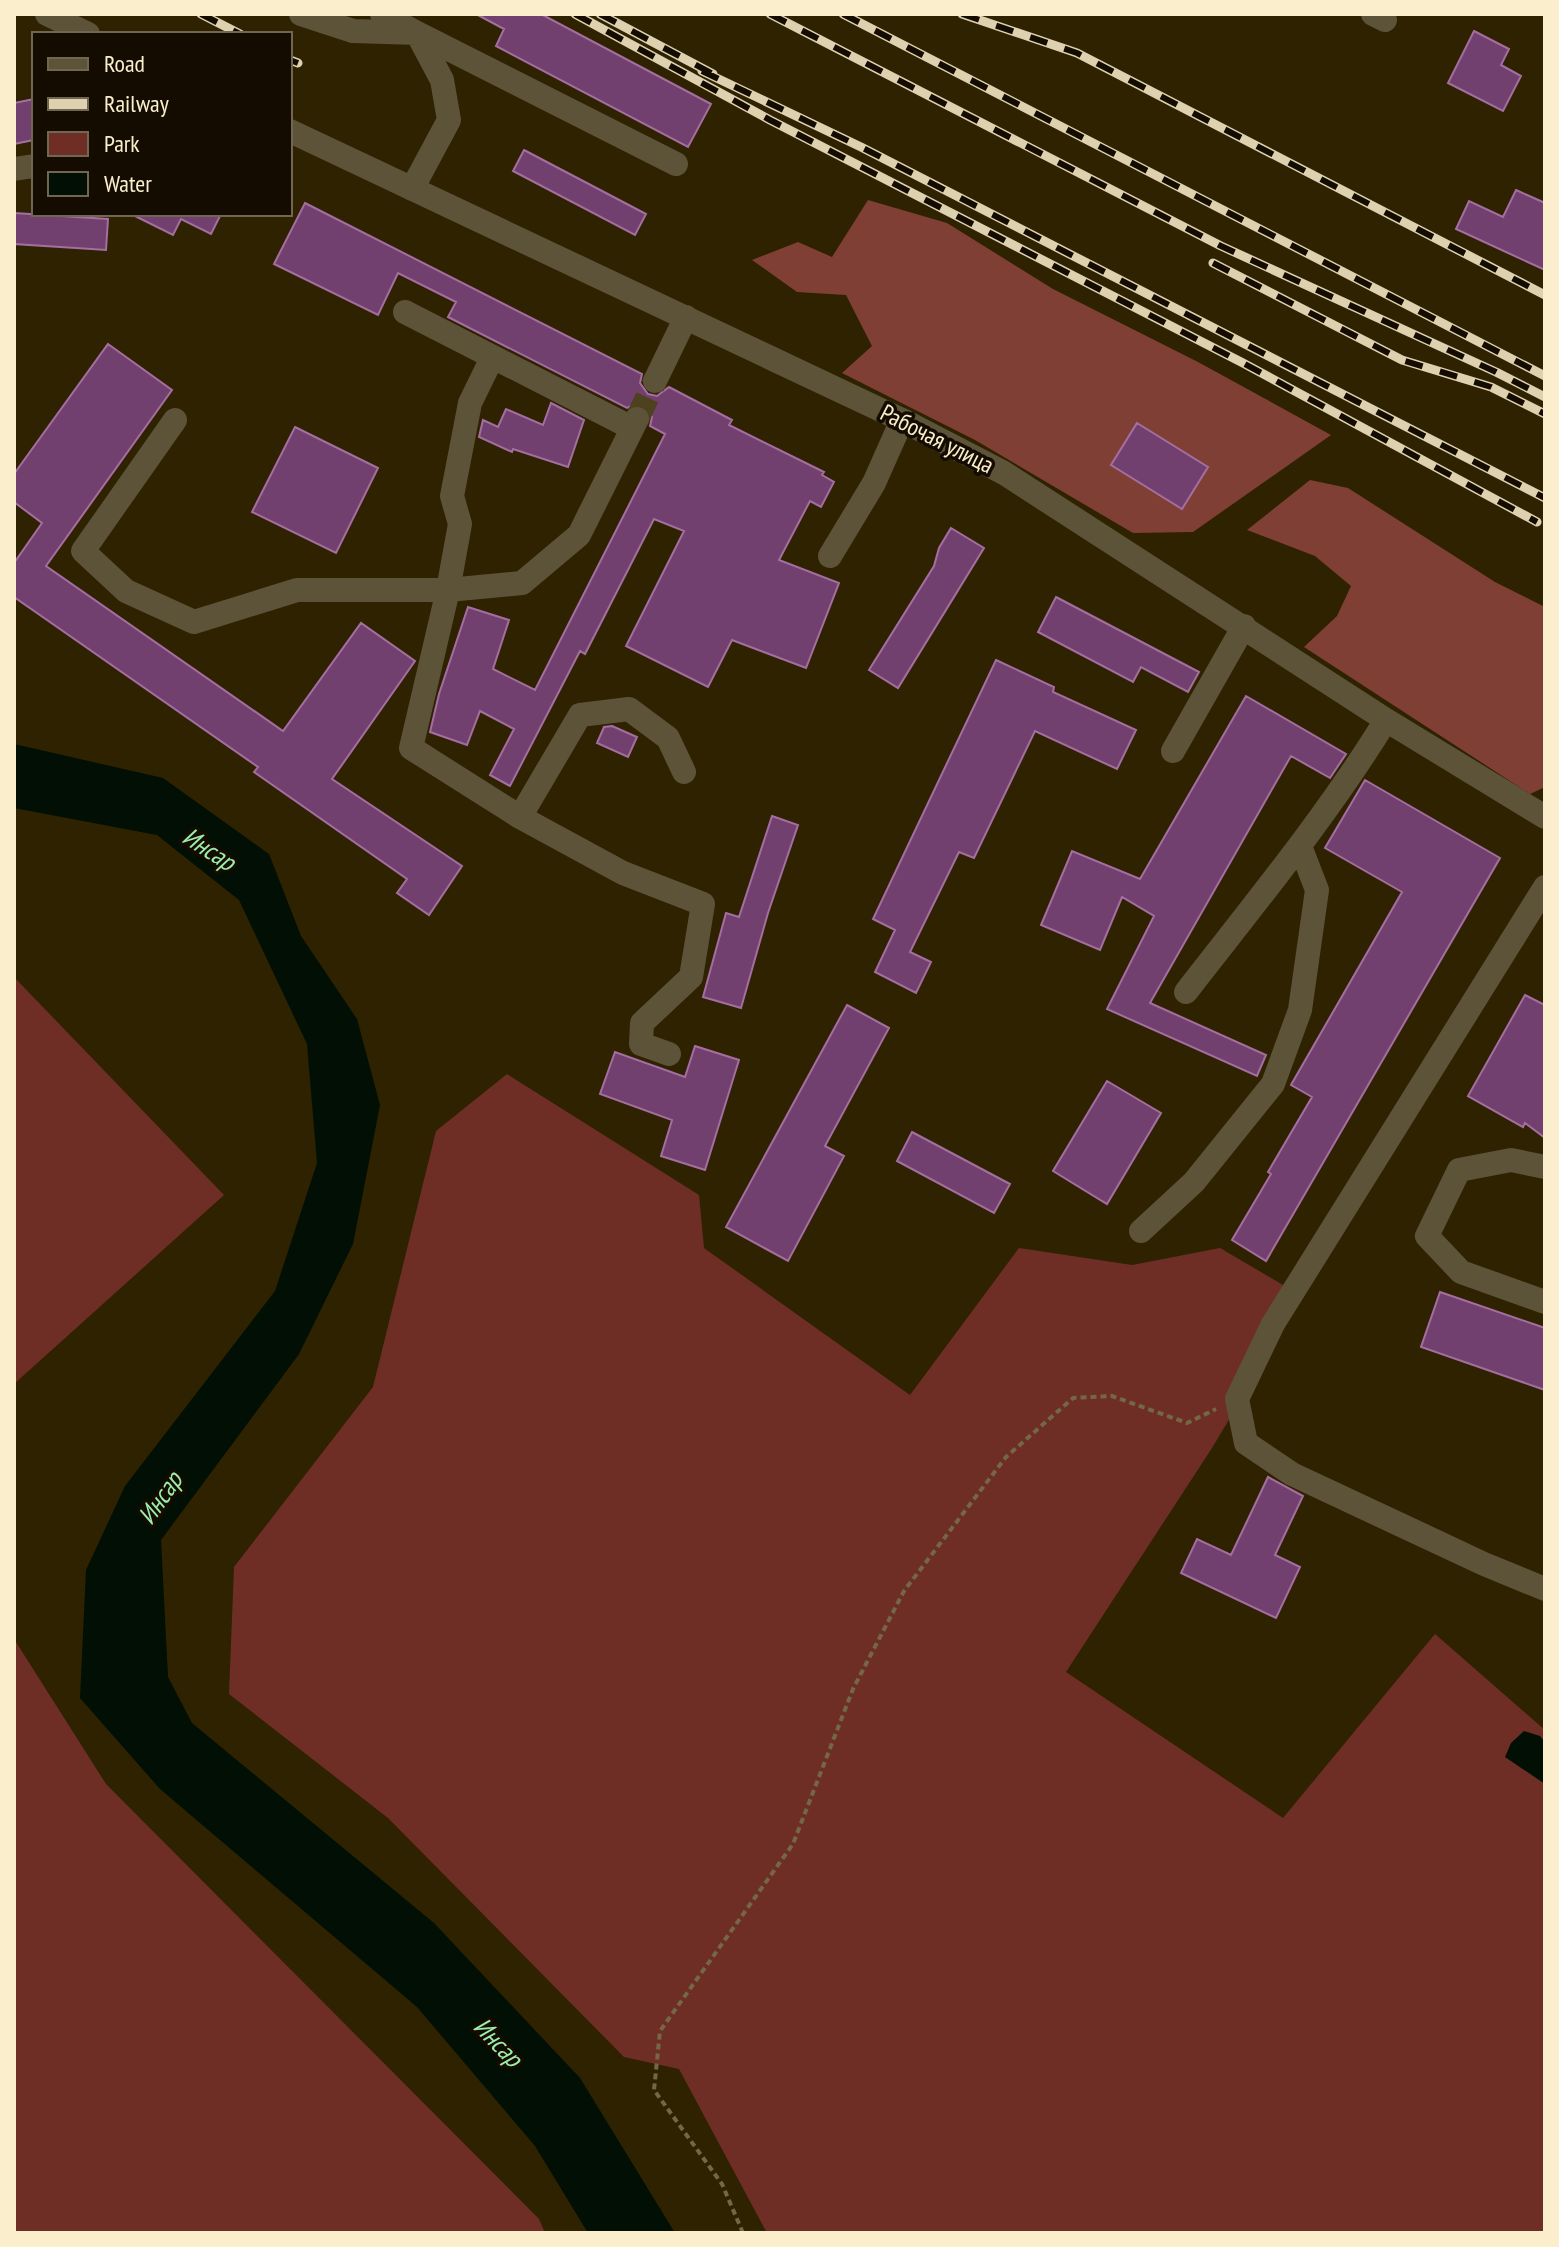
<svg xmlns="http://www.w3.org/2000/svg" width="1559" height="2247" font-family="'PT Sans Narrow',sans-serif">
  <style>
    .green { fill: #6e2e26 }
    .forest { fill: #803f35 }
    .water { fill: #010f04 }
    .building { fill: #72406e; stroke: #a46fa0; stroke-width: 2 }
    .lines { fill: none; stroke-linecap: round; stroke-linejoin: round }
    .minor-tunnel { stroke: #4e411f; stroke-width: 24; stroke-dasharray: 24 12; stroke-linecap: butt }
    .path { stroke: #746745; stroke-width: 4; stroke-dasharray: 6 4; stroke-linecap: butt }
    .minor { stroke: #5d5339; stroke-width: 24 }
    .rail-casing { stroke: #ded1af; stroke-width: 9 }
    .rail { stroke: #140c00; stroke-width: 6; stroke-dasharray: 18; stroke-linecap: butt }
    .labels { text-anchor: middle; stroke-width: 7; stroke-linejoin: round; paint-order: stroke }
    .street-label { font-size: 24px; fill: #fbeecc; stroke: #140c00 }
    .water-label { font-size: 26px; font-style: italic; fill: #9beeab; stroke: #140c00 }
  </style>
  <rect width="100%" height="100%" fill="#2f2200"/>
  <path class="green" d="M14,977L224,1195L14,1384Z
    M507,1074L699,1195L704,1248L910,1395L1019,1248L1132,1265L1220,1248L1283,1285L1300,1301L1212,1448L1066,1672L1283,1818L1435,1634L1545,1730V2233H767L679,2069L624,2057L388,1818L229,1694L234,1567L373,1387L436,1131Z
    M14,1639L106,1784L539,2219L545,2233H14Z"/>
  <path class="forest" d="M868,200L947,223L1053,289L1198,362L1331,435L1193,532L1133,533L975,440L842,373L872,346L846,295L797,292L752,260L798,242L832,257Z
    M1310,480L1348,488L1495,582L1545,607V787L1530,794L1304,647L1337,616L1351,586L1315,556L1247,530Z"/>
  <path class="water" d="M14,744L163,778L269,854L301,936L357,1019L380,1105L353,1244L299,1354L161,1540L168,1677L192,1723L434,1923L580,2078L675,2233H588L535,2146L417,2007L160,1789L80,1698L86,1570L125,1486L275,1291L317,1163L307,1044L239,900L157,835L14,808Z
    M1524,1731L1540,1736L1545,1742V1784L1505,1757L1511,1743Z"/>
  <path class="building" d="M476,14H541L711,104L688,147L496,46L504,29Z
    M1474,31L1509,49L1501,65L1521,76L1503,111L1448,83Z
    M34,99V140L14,144V103Z
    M524,150L646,214L635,235L513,171Z
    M1516,190L1545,203V270L1456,229L1469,201L1503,217Z
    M305,203L642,374L640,383L648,394L657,396L669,387L732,420L729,425L824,472L822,475L834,482L821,507L810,501L779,560L839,583L806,668L732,640L708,687L626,646L684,531L654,519L585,654L580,651L510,786L490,775L514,729L480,711L467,745L430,732L439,694L468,607L509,620L493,669L535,690L665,434L650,426L652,417L644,406L635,404L627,408L448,317L456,302L398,273L378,315L274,264Z
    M14,213L108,219L106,250L14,244Z
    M131,214H221L211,234L181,219L173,235Z
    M108,344L172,390L46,566L283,731L361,623L415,661L332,779L462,866L429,915L397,893L407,879L254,772L258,767L14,597V563L42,523L14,502V474Z
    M551,403L584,420L568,467L513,449L512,452L479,437L483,420L498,427L506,409L543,425Z
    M1137,423L1208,467L1182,509L1111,465Z
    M295,427L378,468L336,553L252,512Z
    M951,528L984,548L898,688L869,670L934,566L939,548Z
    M1056,597L1199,672L1188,692L1141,667L1133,682L1038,632Z
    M996,660L1054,687L1053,692L1136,730L1117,769L1035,731L974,858L959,852L910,952L931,962L916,993L875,972L895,930L873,919Z
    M1246,696L1346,754L1330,778L1291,756L1150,1003L1266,1055L1257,1076L1107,1009L1154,916L1122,897L1100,950L1041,925L1072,851L1140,879Z
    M612,726L637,737L628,757L597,743L604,727Z
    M1365,780L1500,858L1266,1261L1232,1240L1271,1174L1268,1172L1312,1097L1291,1085L1402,892L1325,848Z
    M772,816L798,825L768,913L741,1008L703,997L726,913L739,917Z
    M1525,995L1545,1005V1138L1525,1123L1523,1127L1468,1096Z
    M847,1005L889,1028L825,1146L844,1156L788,1261L726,1227Z
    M695,1046L739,1060L705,1170L661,1156L672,1120L600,1094L615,1052L685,1077Z
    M1107,1081L1161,1113L1107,1204L1053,1171Z
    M912,1132L1010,1184L994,1213L897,1161Z
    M1440,1292L1545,1328V1390L1421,1347Z
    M1268,1477L1303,1496L1275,1555L1300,1567L1276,1618L1181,1573L1197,1539L1231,1555Z"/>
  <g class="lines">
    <path class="minor-tunnel" d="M637,419L655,381"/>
    <path class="path" d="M743,2233L722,2184L654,2090L660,2031L793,1844L853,1689L904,1591L1006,1457L1073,1398L1112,1396L1187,1423L1216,1409"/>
    <path class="minor" d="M47,14L88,34
      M301,14L353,31L417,33L676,164
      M382,14L417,33L442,80L449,120L412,189
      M1373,14L1385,20
      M290,131L902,420L1004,473L1386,720L1545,817
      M14,169L34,166
      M405,312L632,428
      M655,381L686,317
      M637,419L579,535L522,583L448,590L411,748L520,817L623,873L703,904L691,977L642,1023L641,1044L669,1054
      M175,420L83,551L126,591L194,622L297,590H448L460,524L452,496L470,403L492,358
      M830,556L874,483L902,420
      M1173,751L1244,626
      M520,817L580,715L629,709L668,738L684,772
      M1545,887L1273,1324L1237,1399L1246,1443L1292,1474L1484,1564L1545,1589
      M1186,992C1255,903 1327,816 1386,720
      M1545,1167L1511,1160L1459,1170L1427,1236L1461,1272L1545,1302
      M1141,1231L1194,1182L1273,1084L1300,1010L1317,890L1300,846"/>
    <defs>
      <path id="rail" d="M201,14L240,34
        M575,14L770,120L1243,363L1537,522
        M600,14L713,74
        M770,14L1221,246L1496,372L1545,397
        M843,14L1545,376
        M962,14L1077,53L1545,295
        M290,60L298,63
        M702,71L861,147L1545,498
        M1213,263L1402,360L1491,387L1545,414"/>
    </defs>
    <use href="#rail" class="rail-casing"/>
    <use href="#rail" class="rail"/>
  </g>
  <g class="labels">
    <g class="street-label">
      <text transform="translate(937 439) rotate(27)" y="8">Рабочая улица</text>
    </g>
    <g class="water-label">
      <text transform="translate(209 849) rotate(33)" y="9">Инсар</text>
      <text transform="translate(160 1498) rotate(-55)" y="9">Инсар</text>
      <text transform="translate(498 2042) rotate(46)" y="9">Инсар</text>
    </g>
  </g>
  <rect width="1559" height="2247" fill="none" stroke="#fbeecc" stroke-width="32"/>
  <rect x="32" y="32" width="260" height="184" fill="#140c00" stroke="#706652" stroke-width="2"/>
  <rect x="48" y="58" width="40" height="12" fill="#5d5339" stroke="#706652" stroke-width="2"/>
  <text x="104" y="72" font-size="24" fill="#fbeecc">Road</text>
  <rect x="48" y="98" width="40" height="12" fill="#ded1af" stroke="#706652" stroke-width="2"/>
  <text x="104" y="112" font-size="24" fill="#fbeecc">Railway</text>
  <rect x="48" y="132" width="40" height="24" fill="#6e2e26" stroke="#706652" stroke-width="2"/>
  <text x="104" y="152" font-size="24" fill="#fbeecc">Park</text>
  <rect x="48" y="172" width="40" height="24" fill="#010f04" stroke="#706652" stroke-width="2"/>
  <text x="104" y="192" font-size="24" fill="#fbeecc">Water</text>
</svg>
